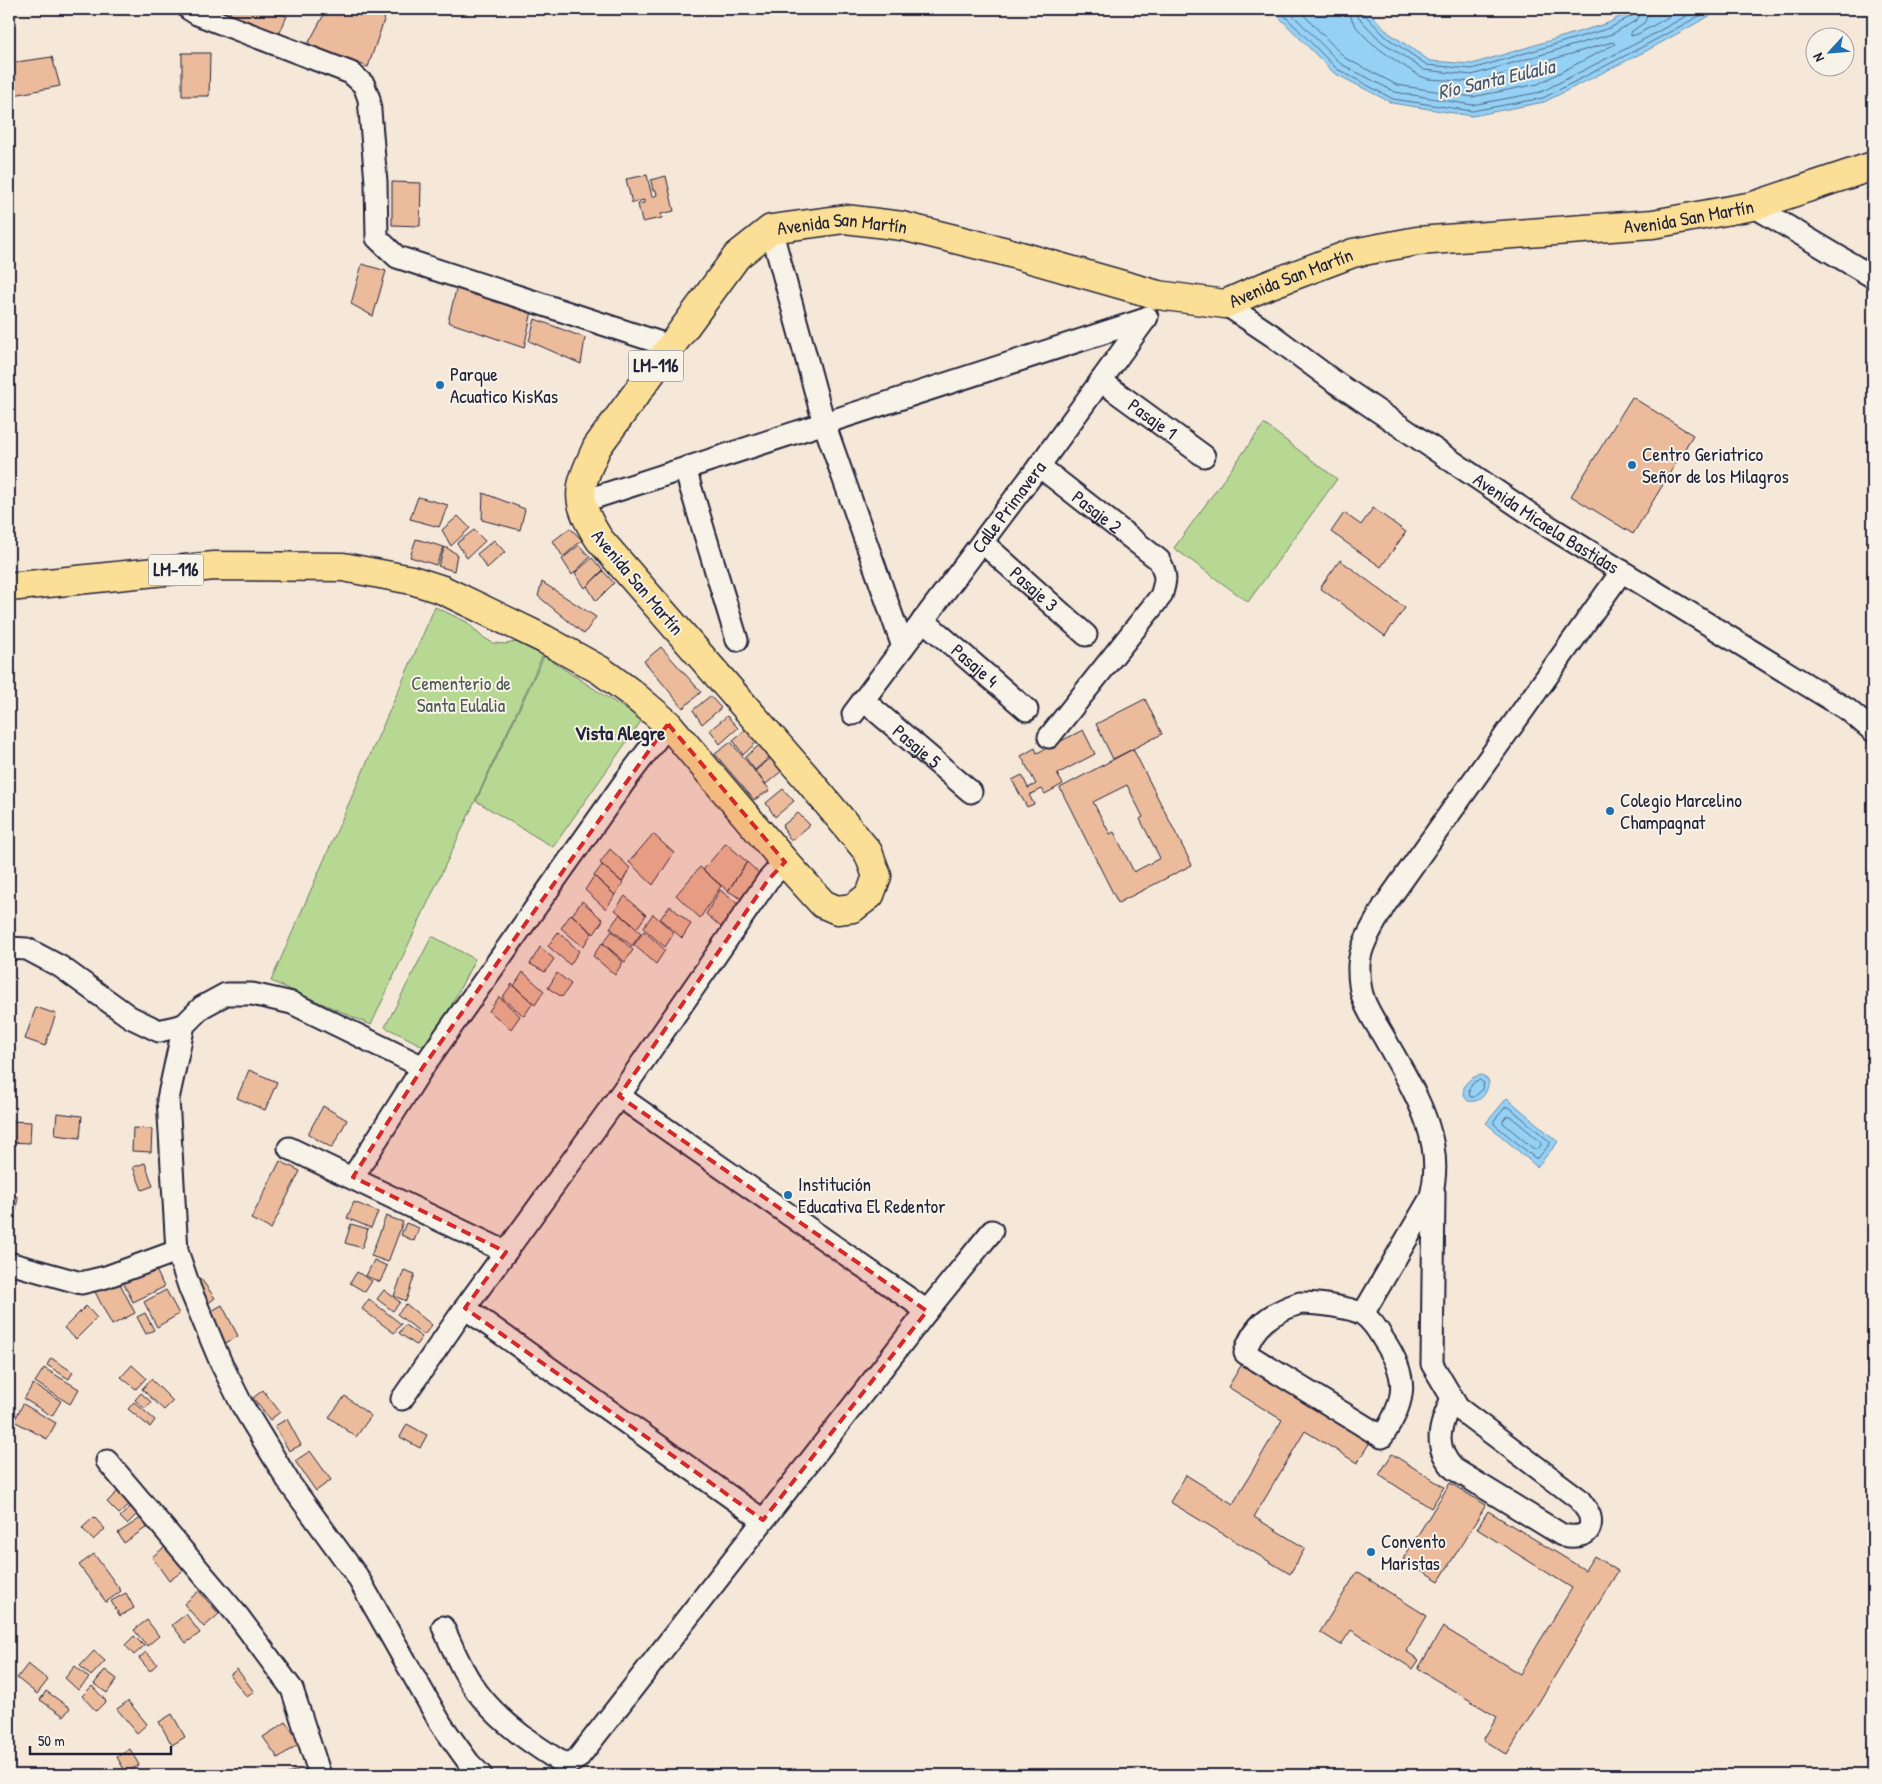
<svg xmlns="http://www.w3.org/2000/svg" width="1882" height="1784" font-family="'Patrick Hand',sans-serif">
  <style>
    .green { fill: #b7d892; stroke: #6c7d66 }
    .water { fill: #95d1f5; stroke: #678bab }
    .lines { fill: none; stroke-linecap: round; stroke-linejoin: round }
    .shore { stroke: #506885; stroke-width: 1 }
    .building { fill: #ebbb9c; stroke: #22223b; fill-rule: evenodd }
    .minor-casing { stroke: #22223b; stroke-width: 25 }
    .primary-casing { stroke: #22223b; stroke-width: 31 }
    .minor { stroke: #f7f3e8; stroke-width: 21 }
    .primary { stroke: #fbdf96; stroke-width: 28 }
    .marked { fill: #d62828; fill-opacity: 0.2; stroke: #d62828; stroke-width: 4; stroke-dasharray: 10 6; stroke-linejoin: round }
    .poi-dot { fill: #1f6fb2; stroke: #f7f3e8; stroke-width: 2 }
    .labels { text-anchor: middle; stroke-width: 4; stroke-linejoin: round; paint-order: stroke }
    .shield { fill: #f7f3e8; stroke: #62616f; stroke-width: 1 }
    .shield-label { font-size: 18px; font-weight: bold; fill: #22223b }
    .street-label { font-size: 19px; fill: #22223b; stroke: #f7f3e8 }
    .poi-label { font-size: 19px; fill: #22223b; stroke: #f7f3e8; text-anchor: start }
    .park-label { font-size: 19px; fill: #4f5955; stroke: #f7f3e8 }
    .water-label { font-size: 20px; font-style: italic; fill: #445773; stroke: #f7f3e8 }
    .neighbourhood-label { font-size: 20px; font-weight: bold; fill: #22223b; stroke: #f7f3e8 }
  </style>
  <rect width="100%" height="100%" fill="#f5e8d9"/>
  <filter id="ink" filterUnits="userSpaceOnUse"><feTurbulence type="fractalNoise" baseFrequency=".02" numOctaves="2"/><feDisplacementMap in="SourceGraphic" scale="10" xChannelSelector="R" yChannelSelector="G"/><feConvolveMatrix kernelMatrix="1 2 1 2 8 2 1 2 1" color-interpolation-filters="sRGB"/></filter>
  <g filter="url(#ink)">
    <path class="green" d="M1264,424L1337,479L1248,602L1174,548Z
      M435,607L467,622L481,636L493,643L506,644L516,642L543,655L371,1025L271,981Z
      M544,656L642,720L553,847L476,801Z
      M432,936L475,959L429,1049L385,1027Z"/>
    <path class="water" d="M1271,9H1366L1389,33L1430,61L1472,64L1608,23L1634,9H1722L1646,51L1544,102L1472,116L1392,103L1334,73Z
      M1482,1075L1489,1081C1487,1093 1482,1103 1468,1101C1457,1090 1468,1076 1482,1075Z
      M1507,1098L1558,1142L1537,1167L1486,1123Z"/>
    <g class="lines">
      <path class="shore" d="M1278,9L1337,69L1393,99L1472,111L1543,98L1644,46L1712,9
        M1287,9L1341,64L1395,92L1472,105L1541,92L1641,41L1699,9
        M1298,9L1345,58L1397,85L1472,97L1538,84L1615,44L1612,42L1475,82L1428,79L1420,76C1401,64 1349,34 1349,9
        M1356,9L1358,17L1381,41L1424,70L1472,75L1612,34L1637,20L1640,15L1641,9
        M1362,9L1364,14L1386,37L1427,65L1472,69L1610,28L1633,15L1635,9
        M1649,9L1645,22L1631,32V36L1638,34L1683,9
        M1480,1080L1484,1083L1481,1091L1474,1097H1470L1469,1089L1474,1082Z
        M1506,1107H1509L1550,1142V1144L1538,1158H1535L1494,1124V1121Z
        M1507,1116H1510L1541,1142V1145L1538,1149H1534L1503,1123V1121Z"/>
    </g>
    <path class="building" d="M231,9H261L287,16L278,37L228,20Z
      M327,9H365L385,17L368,67L308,44Z
      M182,53H210L209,96H182Z
      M52,57L60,86L9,96V63Z
      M647,175L652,197L657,195L656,190L653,191L651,180L666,176L674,211L661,214L662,218L642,222L638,204L644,203V200L632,203L626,179Z
      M392,182L421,183L420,226L392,225Z
      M362,264L386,271L373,316L351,304Z
      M458,282L532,311L524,348L448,322Z
      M535,319L585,338L581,364L529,341Z
      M1632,397L1693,435L1633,534L1571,496Z
      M483,493L525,509L520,530L482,520Z
      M418,497L448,505L439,527L410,519Z
      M1373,508L1406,532L1381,567L1331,532L1344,513L1361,525Z
      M458,516L470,528L451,546L442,530Z
      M570,528L582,540L563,557L553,541Z
      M474,530L485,541L467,558L457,543Z
      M416,539L444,547L436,565L410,557Z
      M494,540L505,552L487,568L477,554Z
      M579,545L590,557L572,575L562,559Z
      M445,547L457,554L454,571L438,566Z
      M592,558L603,570L585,588L575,573Z
      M1340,560L1405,608L1385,636L1320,588Z
      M603,571L614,583L596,601L587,586Z
      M542,582L596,617L584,634L538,596Z
      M661,647L701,692L683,708L644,661Z
      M710,696L721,708L702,724L693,710Z
      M1145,699L1162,734L1113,759L1096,724Z
      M727,716L738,728L720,744L710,730Z
      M750,726L761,738L743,755L733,740Z
      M1083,730L1095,754L1057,774L1063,784L1045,794L1042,789L1029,795L1034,804L1027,807L1012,780L1022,775L1028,788L1036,784L1021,756L1035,748L1037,753Z
      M731,742L770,790L754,800L715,754Z
      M762,743L773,754L755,770L745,757Z
      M1133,749L1192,865L1118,903L1060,788ZM1127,785L1143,817L1140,819L1160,858L1134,872L1114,832L1110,834L1093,802Z
      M772,757L784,769L766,784L755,771Z
      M783,789L794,801L775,817L766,803Z
      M798,813L810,825L791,841L782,826Z
      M653,834L674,853L653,885L629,862Z
      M726,843L747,862L728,891L703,870Z
      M610,849L630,868L622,882L600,863Z
      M747,862L765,879L745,901L728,891Z
      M602,865L623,883L615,895L594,876Z
      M700,867L721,886L700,918L676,895Z
      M594,876L615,895L606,909L585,890Z
      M720,890L744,909L727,932L706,914Z
      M625,896L646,915L637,928L615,910Z
      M582,901L603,920L594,934L572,915Z
      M670,906L691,924L682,938L660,919Z
      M571,914L592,933L583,947L561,928Z
      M620,914L641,933L632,946L610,928Z
      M653,914L674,933L665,947L643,928Z
      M612,931L633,950L625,962L603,943Z
      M644,931L665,950L656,964L634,945Z
      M558,932L579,951L570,965L548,946Z
      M602,943L623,962L615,975L593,956Z
      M540,947L554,959L545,972L530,964Z
      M523,972L544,991L535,1005L514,986Z
      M557,973L571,984L562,997L548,988Z
      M512,984L533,1003L524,1016L502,998Z
      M499,997L520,1016L511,1029L489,1011Z
      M36,1007L56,1014L45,1046L25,1039Z
      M249,1070L277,1082L265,1110L237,1098Z
      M323,1106L347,1120L332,1148L308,1134Z
      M57,1113L82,1116L80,1138L55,1135Z
      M9,1121L31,1122L30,1143L9,1142Z
      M133,1128L152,1129L151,1152L132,1151Z
      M9,1149H12L9,1166Z
      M280,1161L300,1171L271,1229L251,1219Z
      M145,1163L153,1186L142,1190L133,1167Z
      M9,1195L18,1197L14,1222L9,1221Z
      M354,1202L378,1212L371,1228L347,1218Z
      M386,1216L403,1222L388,1262L371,1256Z
      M406,1223L419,1228L414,1241L401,1235Z
      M351,1224L368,1229L362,1248L345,1243Z
      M374,1260L387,1266L380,1282L366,1276Z
      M152,1261L164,1287L133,1302L120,1276Z
      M404,1270L415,1274L406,1301L394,1296Z
      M357,1272L372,1281L365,1292L350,1283Z
      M117,1278L135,1313L112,1325L94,1290Z
      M201,1279L215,1298L206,1305L192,1285Z
      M166,1290L179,1314L157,1327L144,1302Z
      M384,1290L400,1302L393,1311L377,1299Z
      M369,1299L401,1324L394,1333L362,1309Z
      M406,1304L432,1325L424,1335L397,1314Z
      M222,1305L238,1336L224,1344L208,1313Z
      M86,1306L97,1318L76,1339L64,1328Z
      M145,1313L154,1330L146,1334L137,1317Z
      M405,1325L422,1337L416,1345L399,1333Z
      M51,1358L73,1372L69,1379L47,1365Z
      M1242,1364L1370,1442L1357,1463L1305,1431L1254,1517L1305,1548L1290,1574L1170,1502L1186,1475L1233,1504L1282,1420L1228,1387Z
      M132,1365L146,1378L136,1389L121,1377Z
      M44,1368L79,1389L70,1404L35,1382Z
      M151,1379L173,1401L164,1410L142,1389Z
      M33,1384L61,1401L52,1416L24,1399Z
      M263,1390L280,1412L270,1420L253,1398Z
      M141,1393L151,1402L145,1409L135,1400Z
      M345,1396L371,1416L356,1437L329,1417Z
      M134,1402L155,1420L150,1427L128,1409Z
      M23,1404L56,1423L47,1439L14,1421Z
      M287,1419L301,1445L289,1451L275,1426Z
      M407,1424L427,1435L420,1448L400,1437Z
      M310,1451L331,1480L316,1491L295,1461Z
      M1392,1454L1444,1487L1431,1508L1379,1475Z
      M1450,1483L1486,1505L1439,1581L1403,1559Z
      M120,1489L132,1502L119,1514L107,1502Z
      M132,1505L139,1512L127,1524L120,1517Z
      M1488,1511L1585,1570L1594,1556L1618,1571L1507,1755L1483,1740L1497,1717L1418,1669L1443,1627L1520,1674L1572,1588L1477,1529Z
      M144,1516L150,1525L124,1543L118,1533Z
      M94,1517L105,1529L93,1540L82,1528Z
      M171,1542L189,1566L169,1581L152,1557Z
      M94,1554L121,1591L106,1602L79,1565Z
      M1357,1572L1427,1616L1406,1651L1419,1660L1413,1669L1351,1630L1341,1645L1320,1632Z
      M199,1591L219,1614L204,1627L184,1604Z
      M126,1593L134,1608L120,1616L111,1601Z
      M186,1614L200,1633L186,1643L172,1625Z
      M147,1620L159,1636L147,1646L134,1630Z
      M134,1636L144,1646L134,1655L125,1645Z
      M94,1651L105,1661L91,1676L80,1666Z
      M146,1652L157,1664L150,1671L139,1658Z
      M28,1664L48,1680L37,1694L17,1678Z
      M75,1666L89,1678L78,1690L65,1678Z
      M237,1669L254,1692L247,1697L230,1675Z
      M105,1670L117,1679L107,1693L94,1684Z
      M92,1686L106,1701L96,1711L82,1696Z
      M46,1691L70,1708L64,1716L40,1700Z
      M128,1701L147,1724L137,1733L117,1709Z
      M172,1714L185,1737L172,1745L159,1722Z
      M286,1722L300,1743L278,1758L263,1737Z
      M130,1749L139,1765L126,1773L117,1757Z
      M225,1768L228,1775H215L214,1772Z
      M296,1770L298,1775H285Z"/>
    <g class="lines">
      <defs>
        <g id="minor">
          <path d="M189,9L197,14L351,73L364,85L369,99L376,182L377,238L397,257L670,346"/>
          <path d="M1753,206L1873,277"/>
          <path d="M771,229L824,423L903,647"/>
          <path id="s1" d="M1225,304L1273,336L1335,382L1548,526L1848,710L1873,731"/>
          <path id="s2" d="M1101,381L1204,456"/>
          <path id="s3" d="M1039,466L1159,560C1167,575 1166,581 1161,596L1049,737"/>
          <path d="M685,469L737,640"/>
          <path d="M581,502L1146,319"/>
          <path id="s4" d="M982,542L1086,635"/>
          <path id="s5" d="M923,620L1027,710"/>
          <path id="s6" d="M863,700L971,792"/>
          <path id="s7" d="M853,714L1039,466L1147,317"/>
          <path d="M9,948L27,949L61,967L130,1017L159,1031L184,1025"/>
          <path d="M423,1067L292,1003L252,994H226L202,1007L184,1025L168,1099L177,1251L190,1289L221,1363L242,1405L290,1484L357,1576L441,1724L469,1763L481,1775"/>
          <path d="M619,1096L927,1311"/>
          <path d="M289,1148L506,1252"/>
          <path d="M353,1177L423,1067L625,781L668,724"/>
          <path d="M1434,1193L1432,1364L1458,1408L1579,1499C1582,1504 1589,1511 1590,1517C1594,1537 1576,1538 1562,1535L1454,1469C1431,1445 1441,1425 1452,1398"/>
          <path d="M9,1263L81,1283L106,1277L177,1251"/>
          <path d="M1300,1303C1315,1303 1352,1307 1364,1315C1372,1321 1378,1330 1383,1339C1409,1377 1407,1400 1382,1437L1245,1353C1253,1324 1273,1312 1300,1303Z"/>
          <path d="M465,1308L763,1520"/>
          <path d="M1363,1314L1430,1199C1448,1141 1412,1088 1385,1039C1369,1011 1358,1000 1359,965C1360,944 1375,924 1384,906L1622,571"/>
          <path d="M402,1399L465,1308L619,1096L768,880L785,862"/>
          <path d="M107,1461L238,1616L292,1689L320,1775"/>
          <path d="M443,1627C454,1651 465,1678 482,1698C505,1726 535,1746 566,1765L578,1758L927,1311L992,1231"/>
        </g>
        <g id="primary">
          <path id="s8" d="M9,587L214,566L343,567L412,580L443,590L544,639L600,670L630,692L668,724L785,862L823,904L837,910L853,908L870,895L877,876L868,852L805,776L599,539C573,498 578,489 597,447L737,256L771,229L845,219L902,226L1003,251L1158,295L1225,304L1266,286L1353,253L1417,241L1653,224L1753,206L1873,166"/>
        </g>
      </defs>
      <use href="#minor" class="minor-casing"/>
      <use href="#primary" class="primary-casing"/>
      <use href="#minor" class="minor"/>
      <use href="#primary" class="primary"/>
    </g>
  </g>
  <path class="marked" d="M668,724L785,862L768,880L619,1096L927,1311L763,1520L465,1308L506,1252L353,1177L423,1067Z"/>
  <g class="poi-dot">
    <circle cx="440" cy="385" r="5"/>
    <circle cx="1632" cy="465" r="5"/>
    <circle cx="1610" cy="811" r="5"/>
    <circle cx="788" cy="1195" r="5"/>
    <circle cx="1371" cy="1552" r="5"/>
  </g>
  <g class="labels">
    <g class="shield">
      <rect x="628.5" y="350.5" width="55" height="31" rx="4"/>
      <rect x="148.5" y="554.5" width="55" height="31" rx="4"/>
    </g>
    <g class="shield-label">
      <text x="656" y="372">LM-116</text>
      <text x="176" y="576">LM-116</text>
    </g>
    <g class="street-label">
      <text dy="7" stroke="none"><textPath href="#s8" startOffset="2770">Avenida San Martín</textPath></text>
      <text dy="7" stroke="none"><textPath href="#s8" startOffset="1901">Avenida San Martín</textPath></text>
      <text dy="7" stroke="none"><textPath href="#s8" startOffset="2365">Avenida San Martín</textPath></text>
      <text dy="7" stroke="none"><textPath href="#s2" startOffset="64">Pasaje 1</textPath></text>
      <text dy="7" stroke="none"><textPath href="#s7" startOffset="259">Calle Primavera</textPath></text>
      <text dy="7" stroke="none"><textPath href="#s3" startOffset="74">Pasaje 2</textPath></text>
      <text dy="7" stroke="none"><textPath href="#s1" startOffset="389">Avenida Micaela Bastidas</textPath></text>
      <text transform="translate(638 582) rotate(50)" y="7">Avenida San Martín</text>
      <text dy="7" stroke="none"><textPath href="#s4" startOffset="70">Pasaje 3</textPath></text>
      <text dy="7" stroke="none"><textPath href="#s5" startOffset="69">Pasaje 4</textPath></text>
      <text dy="7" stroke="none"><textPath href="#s6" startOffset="71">Pasaje 5</textPath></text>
    </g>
    <g class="poi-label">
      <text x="450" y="381">Parque<tspan x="450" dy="22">Acuatico KisKas</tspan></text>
      <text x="1642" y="461">Centro Geriatrico<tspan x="1642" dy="22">Señor de los Milagros</tspan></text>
      <text x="1620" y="807">Colegio Marcelino<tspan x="1620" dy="22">Champagnat</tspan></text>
      <text x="798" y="1191">Institución<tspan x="798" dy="22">Educativa El Redentor</tspan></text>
      <text x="1381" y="1548">Convento<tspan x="1381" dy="22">Maristas</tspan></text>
    </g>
    <g class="park-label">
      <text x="461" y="690">Cementerio de<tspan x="461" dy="22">Santa Eulalia</tspan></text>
    </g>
    <g class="water-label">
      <text transform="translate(1496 79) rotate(-13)" y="7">Río Santa Eulalia</text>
    </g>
    <g class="neighbourhood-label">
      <text x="620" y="740">Vista Alegre</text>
    </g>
  </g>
  <rect width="1882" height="1784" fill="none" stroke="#f7f3e8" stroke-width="30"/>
  <rect x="15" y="15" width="1852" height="1754" fill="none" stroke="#22223b" stroke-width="2" filter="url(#ink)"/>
  <g transform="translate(1830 52) rotate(244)"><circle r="24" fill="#f7f3e8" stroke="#a29fa3"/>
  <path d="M0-4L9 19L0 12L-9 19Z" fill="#1f6fb2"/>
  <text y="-8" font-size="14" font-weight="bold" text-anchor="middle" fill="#22223b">N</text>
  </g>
  <path d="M30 1746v8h141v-8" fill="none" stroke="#22223b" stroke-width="2.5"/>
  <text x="38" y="1746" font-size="15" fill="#22223b" stroke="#f7f3e8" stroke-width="4" paint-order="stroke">50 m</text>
</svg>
